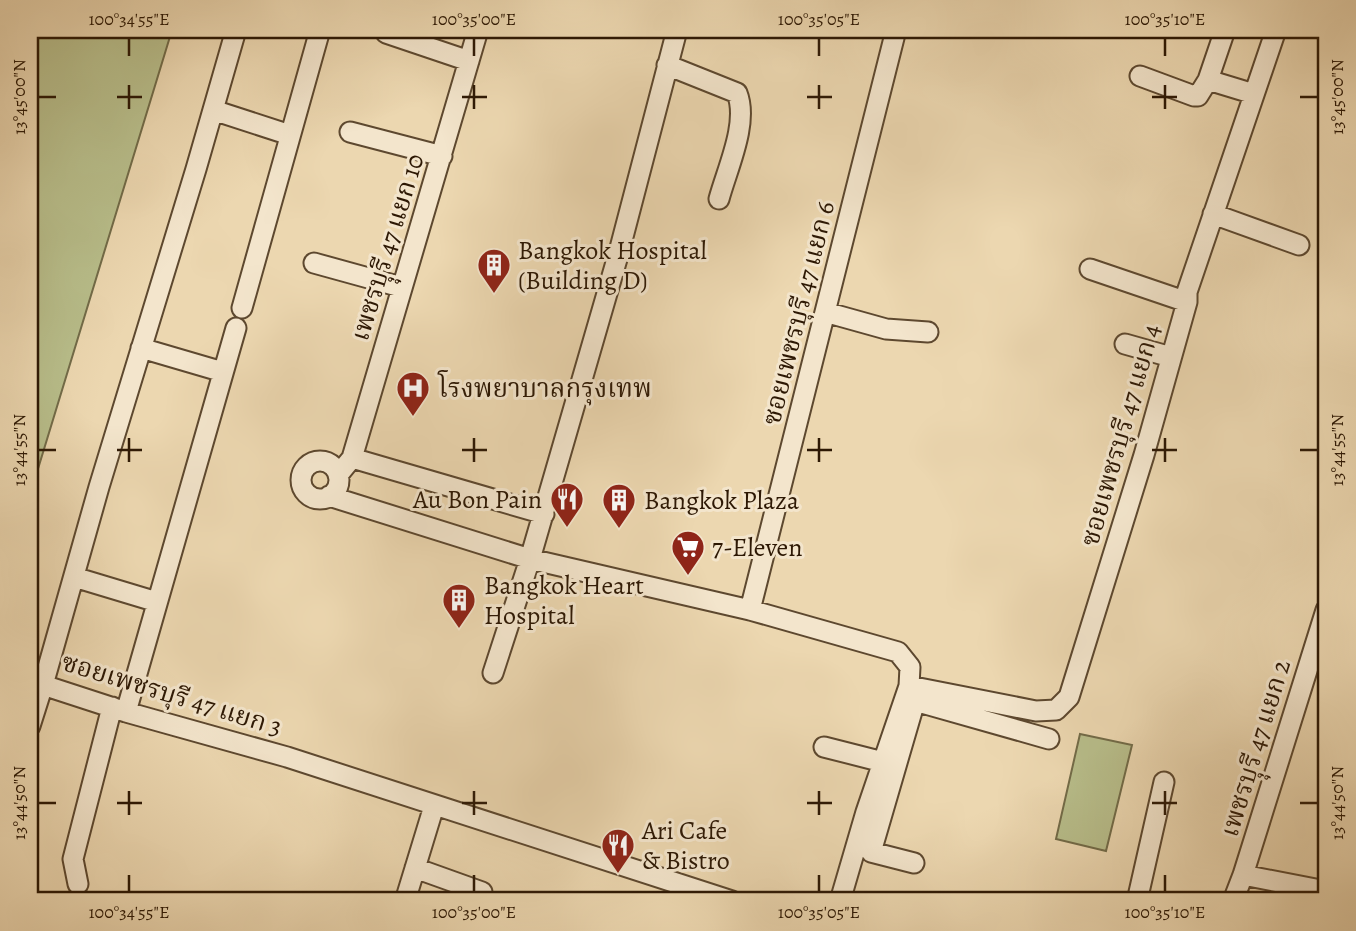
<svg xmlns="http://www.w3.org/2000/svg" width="1356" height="931" font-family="Alegreya,'Noto Serif Thai',serif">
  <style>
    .green { fill: #b8be8b; stroke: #726b48; stroke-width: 2 }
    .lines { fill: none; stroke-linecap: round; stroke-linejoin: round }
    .minor-casing { stroke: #5d482f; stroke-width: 23 }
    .minor { stroke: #f3e5cc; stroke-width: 19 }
    .ticks { fill: none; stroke: #2d1804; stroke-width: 2.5 }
    .labels { text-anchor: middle; stroke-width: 6; stroke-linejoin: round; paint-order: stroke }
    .street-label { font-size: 26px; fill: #2d1804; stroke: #f3e5cc }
    .poi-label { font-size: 26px; fill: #2d1804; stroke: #f3e5cc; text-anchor: start }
    .neatline { fill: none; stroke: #2d1804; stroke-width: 2.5 }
    .ticks-label { font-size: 18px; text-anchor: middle; fill: #2d1804 }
  </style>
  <rect width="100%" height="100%" fill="#ecd7b0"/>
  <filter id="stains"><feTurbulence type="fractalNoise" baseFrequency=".00286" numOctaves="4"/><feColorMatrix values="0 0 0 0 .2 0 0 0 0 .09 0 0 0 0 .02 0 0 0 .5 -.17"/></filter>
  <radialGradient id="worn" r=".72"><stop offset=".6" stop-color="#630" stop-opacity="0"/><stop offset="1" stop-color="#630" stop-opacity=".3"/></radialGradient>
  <path class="green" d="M30,30H172L30,495Z
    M1080,734L1132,745L1106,851L1056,839Z"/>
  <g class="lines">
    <defs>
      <path id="minor" d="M236,30L196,169L99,487L43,685L126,712L287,757L732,901
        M386,33L469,61
        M667,65L737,93C749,123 727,169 719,199
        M1140,76L1194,96H1198L1208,80L1225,30
        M1208,80L1254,94
        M213,110L290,135
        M350,132L442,156
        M1213,214L1299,245
        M314,263L401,287
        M1090,269L1187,302
        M242,308L320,30
        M825,312L886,329L928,332
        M1125,344L1171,357
        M141,348L223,372
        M352,458L544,514
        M301 480a19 19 0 1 1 38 0a19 19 0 1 1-38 0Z
        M338,475L352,458L478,30
        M329,496L530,559L750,610L898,652L910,667L909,686L866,812L840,901
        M74,577L157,602
        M750,610L896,30
        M493,673L530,559L619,252L677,30
        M909,686L1036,711L1056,710L1069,697L1144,455L1187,302V292L1276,30
        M126,712L236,328
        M30,726L43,685
        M824,747L883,762
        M914,863L871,852L915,701L1049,739
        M415,868L482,892
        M1243,875L1326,891
        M78,884L73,859L112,707
        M405,901L434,806
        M1137,901L1164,782
        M1233,901L1243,875L1326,610"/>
    </defs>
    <use href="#minor" class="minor-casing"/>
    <use href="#minor" class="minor"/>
  </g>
  <path class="ticks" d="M129,38V56M474,38V56M819,38V56M1165,38V56M129,85V109M474,85V109M819,85V109M1165,85V109M38,97H56M117,97H142M462,97H487M807,97H832M1152,97H1177M1300,97H1318M129,438V462M474,438V462M819,438V462M1165,438V462M38,450H56M117,450H142M462,450H487M807,450H832M1152,450H1177M1300,450H1318M129,791V815M474,791V815M819,791V815M1165,791V815M38,803H56M117,803H142M462,803H487M807,803H832M1152,803H1177M1300,803H1318M129,875V892M474,875V892M819,875V892M1165,875V892"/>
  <defs>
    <symbol id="building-pin" viewBox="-11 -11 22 30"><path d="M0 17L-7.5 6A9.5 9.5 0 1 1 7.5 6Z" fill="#8f2418" stroke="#f3e5cc"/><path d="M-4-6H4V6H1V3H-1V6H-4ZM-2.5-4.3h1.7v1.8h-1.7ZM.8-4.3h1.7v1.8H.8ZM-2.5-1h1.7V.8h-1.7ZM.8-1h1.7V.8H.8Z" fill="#fff"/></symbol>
    <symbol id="hospital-pin" viewBox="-11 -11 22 30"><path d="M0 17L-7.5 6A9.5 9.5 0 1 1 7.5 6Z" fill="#8f2418" stroke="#f3e5cc"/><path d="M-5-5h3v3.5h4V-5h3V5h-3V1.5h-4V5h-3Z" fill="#fff"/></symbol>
    <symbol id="restaurant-pin" viewBox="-11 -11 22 30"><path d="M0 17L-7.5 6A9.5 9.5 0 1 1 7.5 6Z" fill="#8f2418" stroke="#f3e5cc"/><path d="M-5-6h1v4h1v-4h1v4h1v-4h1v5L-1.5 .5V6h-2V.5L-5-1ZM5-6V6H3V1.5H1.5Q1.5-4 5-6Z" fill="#fff"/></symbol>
    <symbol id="supermarket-pin" viewBox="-11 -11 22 30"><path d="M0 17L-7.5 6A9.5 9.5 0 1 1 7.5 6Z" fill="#8f2418" stroke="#f3e5cc"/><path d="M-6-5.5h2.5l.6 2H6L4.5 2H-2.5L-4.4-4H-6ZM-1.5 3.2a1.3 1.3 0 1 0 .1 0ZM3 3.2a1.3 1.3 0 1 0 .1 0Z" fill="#fff"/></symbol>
  </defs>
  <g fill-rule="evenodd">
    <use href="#building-pin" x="475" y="246" width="38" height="52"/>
    <use href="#hospital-pin" x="394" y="369" width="38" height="52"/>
    <use href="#restaurant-pin" x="548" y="480" width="38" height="52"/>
    <use href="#building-pin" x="600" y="481" width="38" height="52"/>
    <use href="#supermarket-pin" x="669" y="528" width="38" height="52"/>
    <use href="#building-pin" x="440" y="581" width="38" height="52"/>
    <use href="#restaurant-pin" x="599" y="826" width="38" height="52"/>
  </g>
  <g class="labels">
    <g class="street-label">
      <text transform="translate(387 247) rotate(-73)" y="9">เพชรบุุรี 47 แยก 10</text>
      <text transform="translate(798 313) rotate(-76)" y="9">ซอยเพชรบุรี 47 แยก 6</text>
      <text transform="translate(1120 435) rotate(-74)" y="9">ซอยเพชรบุรี 47 แยก 4</text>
      <text transform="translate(172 694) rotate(17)" y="9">ซอยเพชรบุรี 47 แยก 3</text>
      <text transform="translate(1255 748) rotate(-73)" y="9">เพชรบุุรี 47 แยก 2</text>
    </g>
    <g class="poi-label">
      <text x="518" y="259">Bangkok Hospital<tspan x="518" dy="30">(Building D)</tspan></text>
      <text x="438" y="397">โรงพยาบาลกรุงเทพ</text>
      <text x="542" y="508" text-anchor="end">Au Bon Pain</text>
      <text x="644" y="509">Bangkok Plaza</text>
      <text x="712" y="556">7-Eleven</text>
      <text x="484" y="594">Bangkok Heart<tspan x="484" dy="30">Hospital</tspan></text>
      <text x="642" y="839">Ari Cafe<tspan x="642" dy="30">&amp; Bistro</tspan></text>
    </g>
  </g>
  <rect width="1356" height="931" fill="none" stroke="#ecd7b0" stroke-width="77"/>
  <rect x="38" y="38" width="1280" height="854" class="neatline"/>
  <g class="ticks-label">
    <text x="129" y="25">100°34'55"E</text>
    <text x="474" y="25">100°35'00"E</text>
    <text x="819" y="25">100°35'05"E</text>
    <text x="1165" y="25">100°35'10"E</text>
    <text transform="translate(19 97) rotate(-90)" y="6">13°45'00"N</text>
    <text transform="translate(1337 97) rotate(-90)" y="6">13°45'00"N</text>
    <text transform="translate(19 450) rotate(-90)" y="6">13°44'55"N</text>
    <text transform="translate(1337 450) rotate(-90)" y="6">13°44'55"N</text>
    <text transform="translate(19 803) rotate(-90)" y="6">13°44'50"N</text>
    <text transform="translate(1337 803) rotate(-90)" y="6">13°44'50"N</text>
    <text x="129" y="918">100°34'55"E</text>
    <text x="474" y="918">100°35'00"E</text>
    <text x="819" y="918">100°35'05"E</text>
    <text x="1165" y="918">100°35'10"E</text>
  </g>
  <rect width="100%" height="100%" filter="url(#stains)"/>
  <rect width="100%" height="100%" fill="url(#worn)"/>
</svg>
